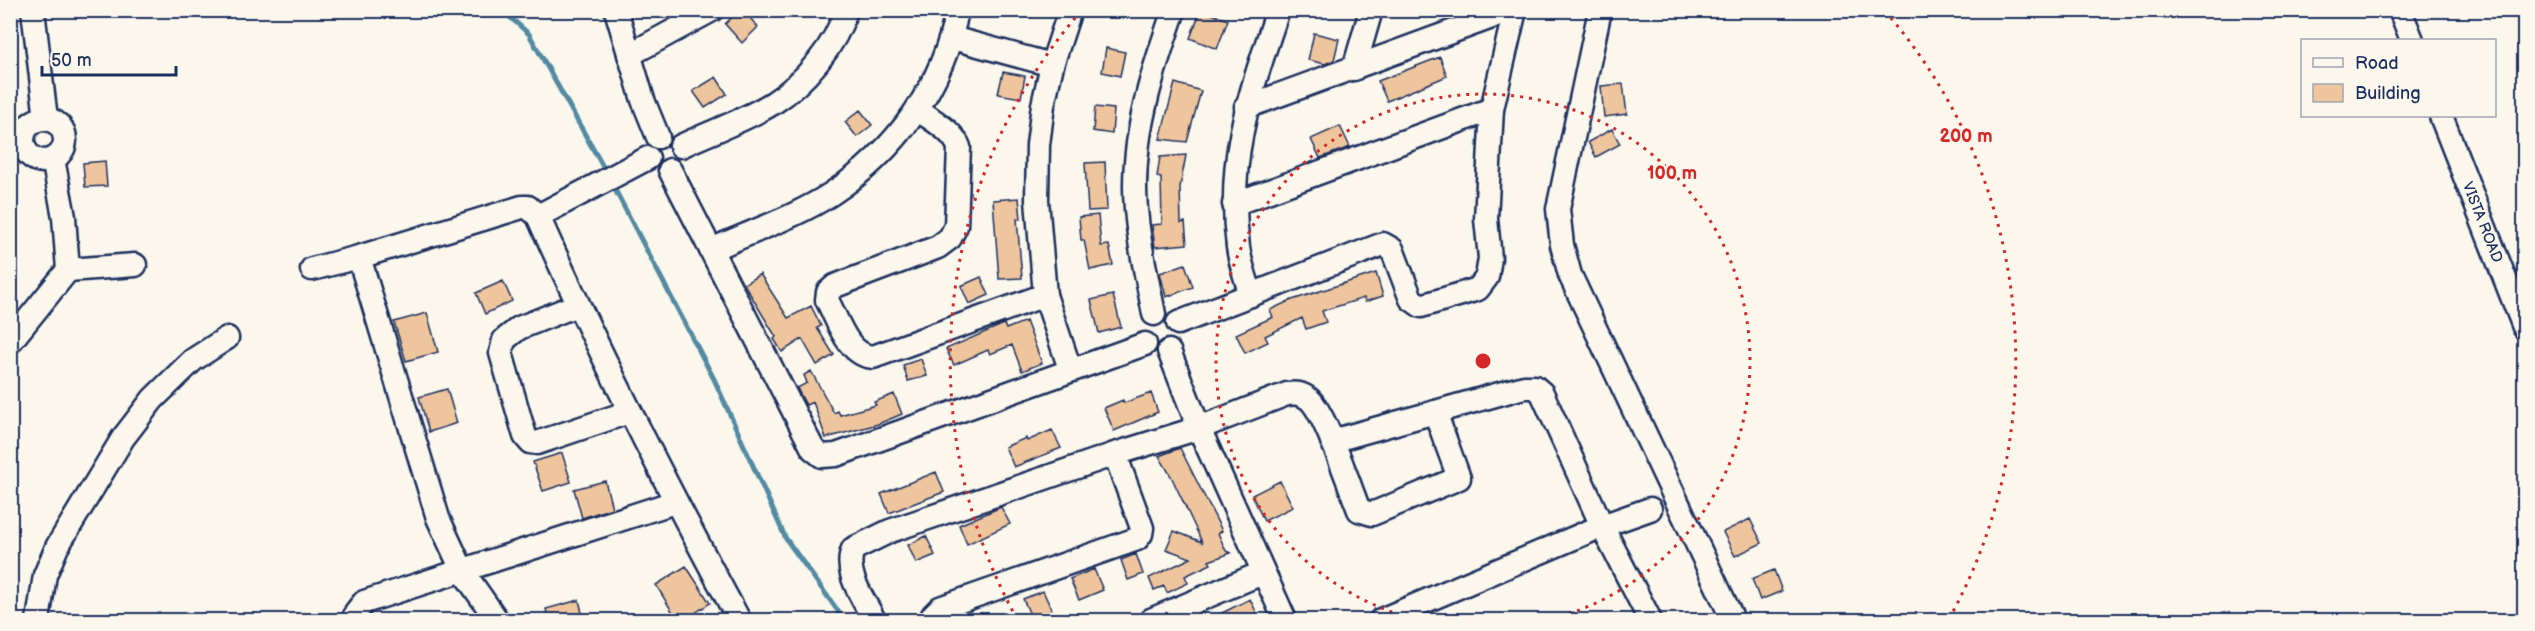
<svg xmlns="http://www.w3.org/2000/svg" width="2535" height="631" font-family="'Balsamiq Sans',sans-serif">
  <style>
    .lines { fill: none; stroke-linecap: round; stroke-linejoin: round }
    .stream { stroke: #528aa2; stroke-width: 5 }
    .building { fill: #efc59e; stroke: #1b2f5e; stroke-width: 1.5 }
    .minor-casing { stroke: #1b2f5e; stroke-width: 27 }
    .minor { stroke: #fbf7ec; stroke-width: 22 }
    .ring { fill: none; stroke: #d62828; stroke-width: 3; stroke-dasharray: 3 6 }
    .labels { text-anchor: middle; stroke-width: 5; stroke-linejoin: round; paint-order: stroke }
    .street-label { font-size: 15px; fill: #1b2f5e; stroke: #fbf7ec }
    .centre { fill: #d62828; stroke: #fbf7ec; stroke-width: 3 }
    .ring-label { font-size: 18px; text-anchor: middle; font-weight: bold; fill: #d62828; stroke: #fbf7ec; stroke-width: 5; stroke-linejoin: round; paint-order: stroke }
  </style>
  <rect width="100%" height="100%" fill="#fbf7ec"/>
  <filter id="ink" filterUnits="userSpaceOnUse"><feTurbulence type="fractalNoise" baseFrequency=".0167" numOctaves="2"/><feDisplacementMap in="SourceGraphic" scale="12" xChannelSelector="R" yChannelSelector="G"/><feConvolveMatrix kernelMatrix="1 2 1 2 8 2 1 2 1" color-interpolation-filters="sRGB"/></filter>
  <g filter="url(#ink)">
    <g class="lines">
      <path class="stream" d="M502,10L529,34L607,174
        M611,182L714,379L786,539L838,611L842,620"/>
    </g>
    <path class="building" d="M740,10H743L758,27L742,43L725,24Z
      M1201,10L1228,20L1217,49L1190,38Z
      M1314,33L1339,39L1334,60L1325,64L1308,60Z
      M1106,48L1125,52L1120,76L1102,72Z
      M1440,57L1447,76L1387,101L1378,81Z
      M1003,72L1025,76L1021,98L998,94Z
      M716,77L727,94L705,108L693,91Z
      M1175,83L1201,91L1187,142L1160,139Z
      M1623,84L1627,114L1604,117L1601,86Z
      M1095,107L1114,109L1112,134L1093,131Z
      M860,110L872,125L857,137L845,122Z
      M1340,126L1350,147L1320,158L1311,139Z
      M1612,129L1620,144L1596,157L1588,142Z
      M1186,155L1180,187L1181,223L1185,222L1187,244L1155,247L1152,225L1162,224L1161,178L1157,177L1160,157Z
      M105,161L107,186L85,187L83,163Z
      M1105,162L1107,210L1088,211L1085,163Z
      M1019,198L1021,219H1017L1022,278L999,279L993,200Z
      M1098,215L1101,246L1109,245L1113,265L1090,270L1084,240H1081L1079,217Z
      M1185,264L1193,287L1166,297L1160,273Z
      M1376,273L1383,296L1365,302L1364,298L1322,311L1326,322L1306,329L1302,318L1265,336L1268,342L1245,353L1236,334L1273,317L1270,310L1289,301Z
      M760,274L788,318L811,306L821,326L817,328L834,355L817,365L802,339L782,352L774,339L776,337L744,284Z
      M981,277L989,295L969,304L961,286Z
      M503,281L512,301L485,314L476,293Z
      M1113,295L1121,327L1099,333L1091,300Z
      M427,313L438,352L406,361L394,322Z
      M1026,321L1042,363L1022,371L1012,345L990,354L988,350L954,365L946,349L1004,324L1006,329Z
      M921,359L927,376L908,381L903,365Z
      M811,371L834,413L838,411L840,415L876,405L874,402L894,394L902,414L878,424L826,438L813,402L806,405L797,388L807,383L804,375Z
      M447,389L457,423L429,432L419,397Z
      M1151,393L1158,412L1114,431L1104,408L1123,400L1124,403Z
      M1052,430L1061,448L1014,467L1005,447L1026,438L1027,441Z
      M1180,448L1222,531L1218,533L1226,551L1231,553L1209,561L1211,564L1185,576L1188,583L1167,593L1164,586L1154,590L1149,578L1191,558L1166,549L1174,531L1202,542L1171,476L1159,456Z
      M562,453L571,482L543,491L533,462Z
      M936,472L944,492L889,513L881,494Z
      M605,481L612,508L582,518L574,489Z
      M1280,481L1293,507L1264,521L1252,495Z
      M1001,507L1010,524L967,544L959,525Z
      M1750,519L1762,543L1735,556L1723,532Z
      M926,536L935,555L916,563L908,545Z
      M1136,554L1143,574L1128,580L1121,560Z
      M686,566L710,603L683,621H678L656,585Z
      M1094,569L1103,590L1079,600L1070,579Z
      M1774,570L1782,591L1760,600L1752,579Z
      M1043,591L1049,604L1055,621H1033L1023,599Z
      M1250,599L1258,616L1248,621H1206Z
      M579,600L584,621H549L546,609Z"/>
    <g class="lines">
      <defs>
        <g id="minor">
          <path d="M33,10L46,119"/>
          <path d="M616,10L643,100L658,137"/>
          <path d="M1600,10L1558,209L1562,245L1570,275L1733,620"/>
          <path d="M2400,10L2412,40"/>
          <path d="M952,38L1052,65"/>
          <path d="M629,55L712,10"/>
          <path d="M1354,69L1371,10"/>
          <path d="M1246,107L1511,10"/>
          <path d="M919,110C933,121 952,130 959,147L956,226L950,238L938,247L835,286L828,292L827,300C838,320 847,355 873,357L1045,295"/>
          <path id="s1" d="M2441,116L2524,327"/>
          <circle cx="44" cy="140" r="21"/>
          <path d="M681,146C710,132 746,120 773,103C804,83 836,46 846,10"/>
          <path d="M670,170L813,449L822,456L836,455L1145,344"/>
          <path d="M1234,204L1492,109"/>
          <path d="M538,216L648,158"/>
          <path d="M711,250C750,232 796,217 831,194C895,152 944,86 957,10"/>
          <path d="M359,257L438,518L462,570L497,620"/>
          <path d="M312,269L359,257L522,207H528L538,216C599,354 667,487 739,620"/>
          <path d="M68,270L135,265"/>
          <path d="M1251,295C1246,279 1240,263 1238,247C1226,157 1250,94 1278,10"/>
          <path d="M577,305L519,328L504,340L501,353L525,436L530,442L537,443L629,412"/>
          <path d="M1154,314C1146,272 1135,229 1135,186C1135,126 1154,67 1174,10"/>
          <path d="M1178,323L1383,244L1392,249L1411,299L1421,306L1478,289L1487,277L1490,258L1486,219L1492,109L1515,10"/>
          <path d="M10,342L68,270L64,217L53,159"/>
          <path d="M1169,351L1199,428L1285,620"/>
          <path d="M1070,369L1045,295L1037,200L1038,145L1043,105L1052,65L1070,10"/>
          <path d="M1332,441L1524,387H1535L1542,393L1602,526L1650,620"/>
          <path d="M38,620L45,575L57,547L123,438L153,399L193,360L227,338"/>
          <path d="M354,620L356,612L364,602L675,502"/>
          <path d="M874,620C864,599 843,573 853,549L890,531L1115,454L1199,428L1287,394C1296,393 1301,393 1309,399C1325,412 1350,488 1359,510L1372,514L1459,478L1435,412"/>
          <path d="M932,620L933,615L940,608L1137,539L1141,534L1142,528L1115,454"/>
          <path d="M1151,620L1262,573"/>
          <path d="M1381,620L1602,526L1650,509"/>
        </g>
      </defs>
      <use href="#minor" class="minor-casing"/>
      <use href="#minor" class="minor"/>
    </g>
  </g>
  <g class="ring">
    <path d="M1418 620A267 267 0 1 1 1548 620"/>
    <path d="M1017 619A533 533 0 0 1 1081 11M1885 11A533 533 0 0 1 1949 619"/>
  </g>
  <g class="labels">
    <g class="street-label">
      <text dy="5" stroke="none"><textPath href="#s1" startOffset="114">VISTA ROAD</textPath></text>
    </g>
  </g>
  <circle cx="1483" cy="361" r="9" class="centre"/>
  <g class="ring-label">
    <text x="1966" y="142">200 m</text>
    <text x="1672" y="179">100 m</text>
  </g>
  <rect width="2535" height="631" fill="none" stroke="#fbf7ec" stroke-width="36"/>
  <rect x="18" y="18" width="2499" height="595" fill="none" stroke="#1b2f5e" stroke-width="2" filter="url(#ink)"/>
  <rect x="2301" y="39" width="195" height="78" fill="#fbf7ec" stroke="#a1a7b3" stroke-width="1.5"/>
  <rect x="2313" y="58" width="30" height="9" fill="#fbf7ec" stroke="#a1a7b3" stroke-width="1.5"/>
  <text x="2355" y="69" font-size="18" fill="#1b2f5e">Road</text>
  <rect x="2313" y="84" width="30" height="18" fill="#efc59e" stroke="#a1a7b3" stroke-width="1.5"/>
  <text x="2355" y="99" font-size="18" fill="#1b2f5e">Building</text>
  <path d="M42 66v9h134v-9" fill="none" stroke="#1b2f5e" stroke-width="3"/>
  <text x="51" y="66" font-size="18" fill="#1b2f5e" stroke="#fbf7ec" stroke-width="4.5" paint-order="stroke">50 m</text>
</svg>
